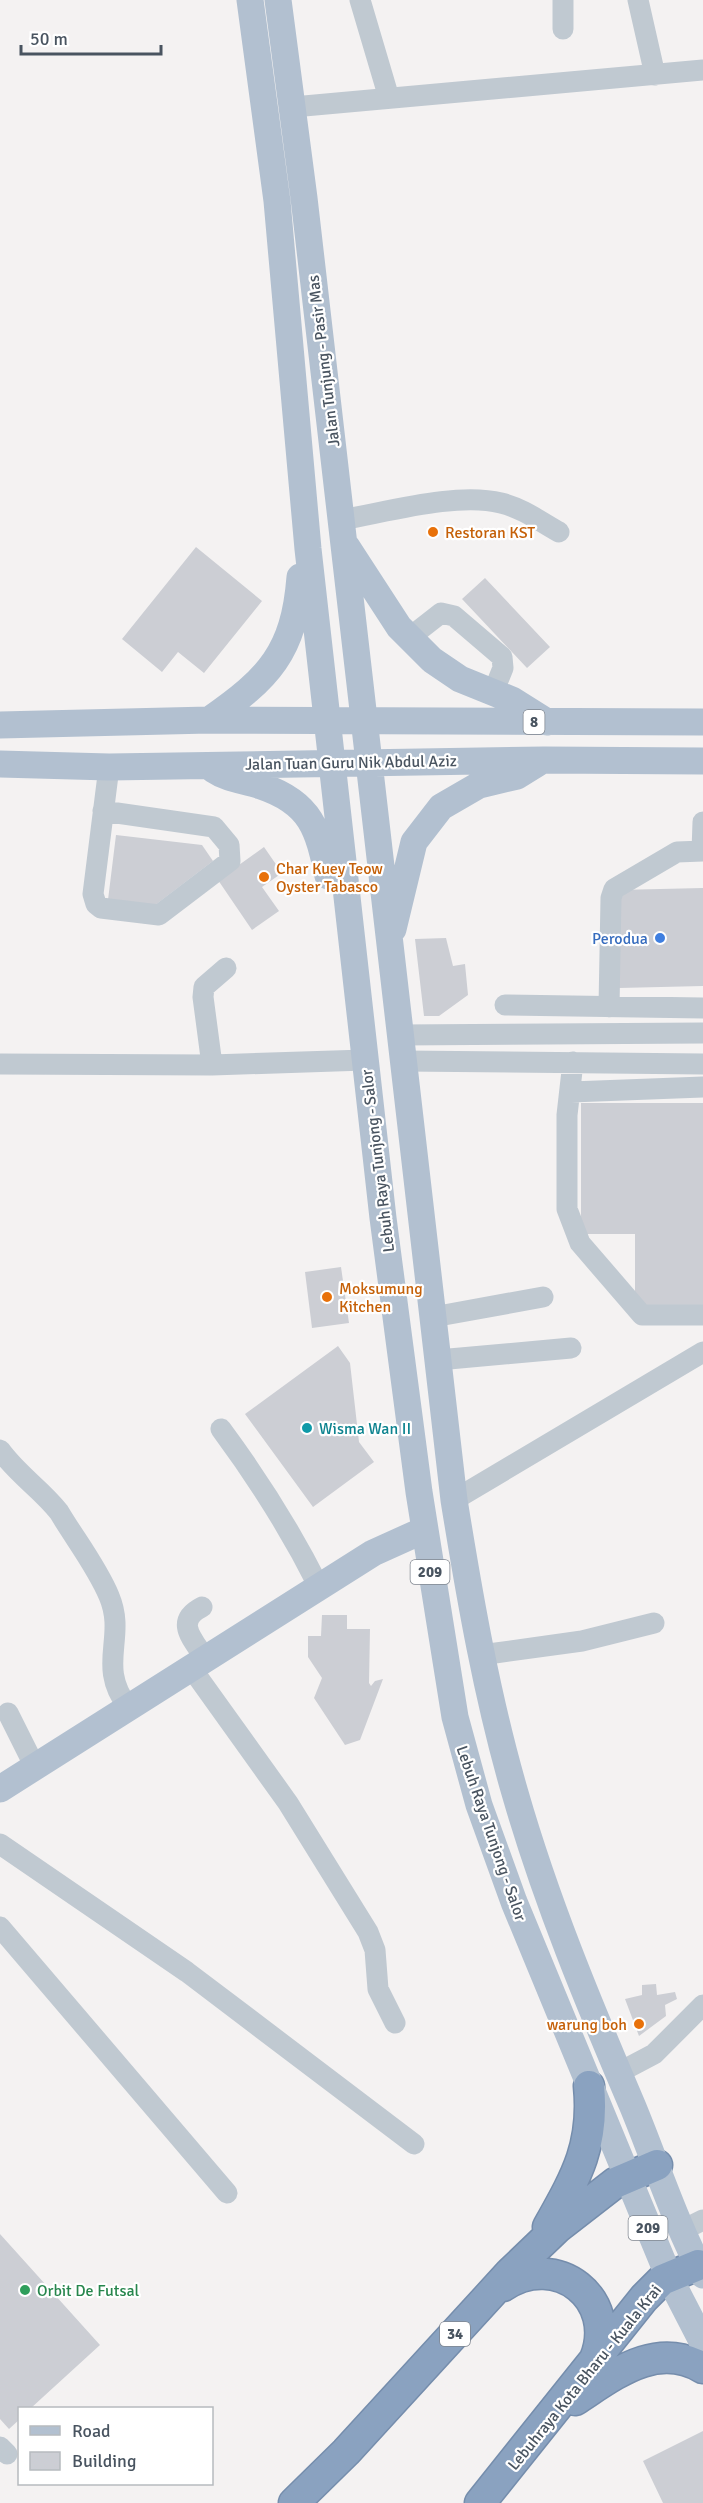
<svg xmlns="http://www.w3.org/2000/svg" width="703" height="2503" font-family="Signika,sans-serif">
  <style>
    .building { fill: #ccced4 }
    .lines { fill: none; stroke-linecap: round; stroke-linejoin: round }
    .highway-casing { stroke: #758dac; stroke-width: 33 }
    .minor { stroke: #c0c9d1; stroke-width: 21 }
    .major { stroke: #b2c0d0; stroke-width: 27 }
    .highway { stroke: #8aa2c0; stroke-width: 30 }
    .food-dot { fill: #e8710a; stroke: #fff; stroke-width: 2 }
    .shop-dot { fill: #3f7fe0; stroke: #fff; stroke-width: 2 }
    .culture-dot { fill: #0f9aa8; stroke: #fff; stroke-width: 2 }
    .leisure-dot { fill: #2e9e5b; stroke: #fff; stroke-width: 2 }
    .labels { text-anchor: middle; stroke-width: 4.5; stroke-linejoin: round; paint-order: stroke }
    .shield { fill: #fff; stroke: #808790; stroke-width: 1.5 }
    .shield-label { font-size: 15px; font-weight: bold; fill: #495460 }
    .street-label { font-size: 16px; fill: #495460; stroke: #fff }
    .food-label { font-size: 16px; fill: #c56008; stroke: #fff; text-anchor: start }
    .shop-label { font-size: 16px; fill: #366cbe; stroke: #fff; text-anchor: end }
    .culture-label { font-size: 16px; fill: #0d838f; stroke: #fff; text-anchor: start }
    .leisure-label { font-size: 16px; fill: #27864d; stroke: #fff; text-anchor: start }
  </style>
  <rect width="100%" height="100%" fill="#f4f2f2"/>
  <path class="building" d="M196,547L262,601L204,673L178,652L162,672L122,639Z
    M485,578L550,647L527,668L462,599Z
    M116,835L202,845L213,861L150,909L107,908Z
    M264,847L282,873L262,887L279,911L252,930L218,880Z
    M703,888V986L619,988L617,890Z
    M446,938L453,966L465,964L468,995L439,1016H424L415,939Z
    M581,1103H703V1306H635V1234H581Z
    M341,1267L349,1323L312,1328L305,1272Z
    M338,1346L350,1363L359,1442L374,1462L313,1507L245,1414Z
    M322,1615H347V1629H370L369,1683L371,1686L375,1681L383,1679L360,1740L345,1745L314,1698L322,1678L308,1657V1636H321Z
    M656,1984L657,1995L675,1992L677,1999L665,2005L666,2016L639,2036L625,1999L642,1995V1985Z
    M0,2234L100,2345L31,2408H20V2419L9,2429L0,2419Z
    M703,2431V2503H663L643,2461Z"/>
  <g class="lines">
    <defs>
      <path id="highway" d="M548,2227C576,2177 595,2145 589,2086
        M503,2286C557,2250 619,2299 595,2359
        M575,2400C614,2375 656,2340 703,2368
        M294,2503L346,2452L510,2273L557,2228L615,2183L657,2165
        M480,2503L644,2298L662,2280L698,2265"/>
    </defs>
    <use href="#highway" class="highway-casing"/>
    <path class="minor" d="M360,0L389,98
      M563,0V29
      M638,0L655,75
      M293,107L703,70
      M341,520C388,512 457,492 501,503C522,508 541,522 559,532
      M409,638L441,613L454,616L502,657L503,668L493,693
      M103,811L214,827L229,845L230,861L159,915L101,908L96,904L93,894L109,767
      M702,851L703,822
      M505,1005L703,1008
      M609,1007L611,898L614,889L677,852L703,851
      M400,1035L703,1033
      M403,1061L703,1064
      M573,1062L567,1115V1209L580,1243L642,1315H703
      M0,1064L212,1065L365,1060
      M212,1065L203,997L204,987L226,968
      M571,1092L703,1087
      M433,1317L543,1297
      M438,1360L571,1348
      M221,1429C258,1479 291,1531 319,1587
      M0,1450C18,1475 41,1489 59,1512C75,1539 97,1567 109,1596C127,1638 96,1665 128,1707
      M454,1500L703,1352
      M202,1607C173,1622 194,1640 206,1660
      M481,1655L582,1641L654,1623
      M192,1669L288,1803L368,1932L375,1950L378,1989L395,2023
      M8,1713L35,1767
      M0,1844L187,1972L414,2144
      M0,1927L227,2193
      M618,2073L654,2054L703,2005
      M683,2230L703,2220
      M0,2447L7,2454"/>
    <path class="major" d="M250,0L277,201L308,549L383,1218L419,1492L455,1717L479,1805L514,1902L669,2277L703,2343
      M278,0L304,198L454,1500C470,1599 487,1697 515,1793C546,1901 589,2004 633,2107C656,2163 675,2222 703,2275
      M347,547L399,627L432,660L460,679L512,700L547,722
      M209,720C269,678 294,653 300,577
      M0,725L209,720L703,722
      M0,764L109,767L544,760L703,761
      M214,770C229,780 244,780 261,786C312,803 318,830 328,876
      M393,929L414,842L441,807L479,785L517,776L538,763
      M0,1789L373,1553L424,1530"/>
    <use href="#highway" class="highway"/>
  </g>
  <g class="food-dot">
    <circle cx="433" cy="532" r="6"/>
    <circle cx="264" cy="877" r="6"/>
    <circle cx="327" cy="1297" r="6"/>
    <circle cx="639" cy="2024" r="6"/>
  </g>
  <circle class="shop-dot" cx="660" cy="938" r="6"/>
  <circle class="culture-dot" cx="307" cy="1428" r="6"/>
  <circle class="leisure-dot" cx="25" cy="2290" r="6"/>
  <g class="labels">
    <g class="shield">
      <rect x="523.5" y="710" width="21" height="24" rx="4.5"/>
      <rect x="410.5" y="1560" width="39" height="24" rx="4.5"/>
      <rect x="628.5" y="2216" width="39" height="24" rx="4.5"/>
      <rect x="440" y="2322" width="30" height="24" rx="4.5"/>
    </g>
    <g class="shield-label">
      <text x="534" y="727">8</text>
      <text x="430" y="1577">209</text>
      <text x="648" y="2233">209</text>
      <text x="455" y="2339">34</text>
    </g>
    <g class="street-label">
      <text transform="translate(323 361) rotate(-97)" y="6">Jalan Tunjung - Pasir Mas</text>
      <text transform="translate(351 762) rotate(-1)" y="6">Jalan Tuan Guru Nik Abdul Aziz</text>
      <text transform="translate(377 1161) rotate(-97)" y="6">Lebuh Raya Tunjong - Salor</text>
      <text transform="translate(492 1833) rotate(71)" y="6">Lebuh Raya Tunjong - Salor</text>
      <text transform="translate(584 2377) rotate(-51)" y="6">Lebuhraya Kota Bharu - Kuala Krai</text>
    </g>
    <g class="food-label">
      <text x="445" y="538">Restoran KST</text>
      <text x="276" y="874">Char Kuey Teow<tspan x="276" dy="18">Oyster Tabasco</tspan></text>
      <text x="339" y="1294">Moksumung<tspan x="339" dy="18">Kitchen</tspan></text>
      <text x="627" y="2030" text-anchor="end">warung boh</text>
    </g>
    <g class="shop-label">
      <text x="648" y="944">Perodua</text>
    </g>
    <g class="culture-label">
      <text x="319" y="1434">Wisma Wan II</text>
    </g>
    <g class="leisure-label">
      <text x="37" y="2296">Orbit De Futsal</text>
    </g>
  </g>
  <rect x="18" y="2407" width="195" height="78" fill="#ffffff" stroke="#b6bbbf" stroke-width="1.5"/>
  <rect x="30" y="2426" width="30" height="9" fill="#b2c0d0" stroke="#b6bbbf" stroke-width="1.5"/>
  <text x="72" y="2437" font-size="18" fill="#495460">Road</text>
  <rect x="30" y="2452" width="30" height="18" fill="#ccced4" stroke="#b6bbbf" stroke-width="1.5"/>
  <text x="72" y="2467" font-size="18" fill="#495460">Building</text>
  <path d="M21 45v9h140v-9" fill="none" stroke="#495460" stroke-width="3"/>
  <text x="30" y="45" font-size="18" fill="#495460" stroke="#ffffff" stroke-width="4.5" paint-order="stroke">50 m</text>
</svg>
